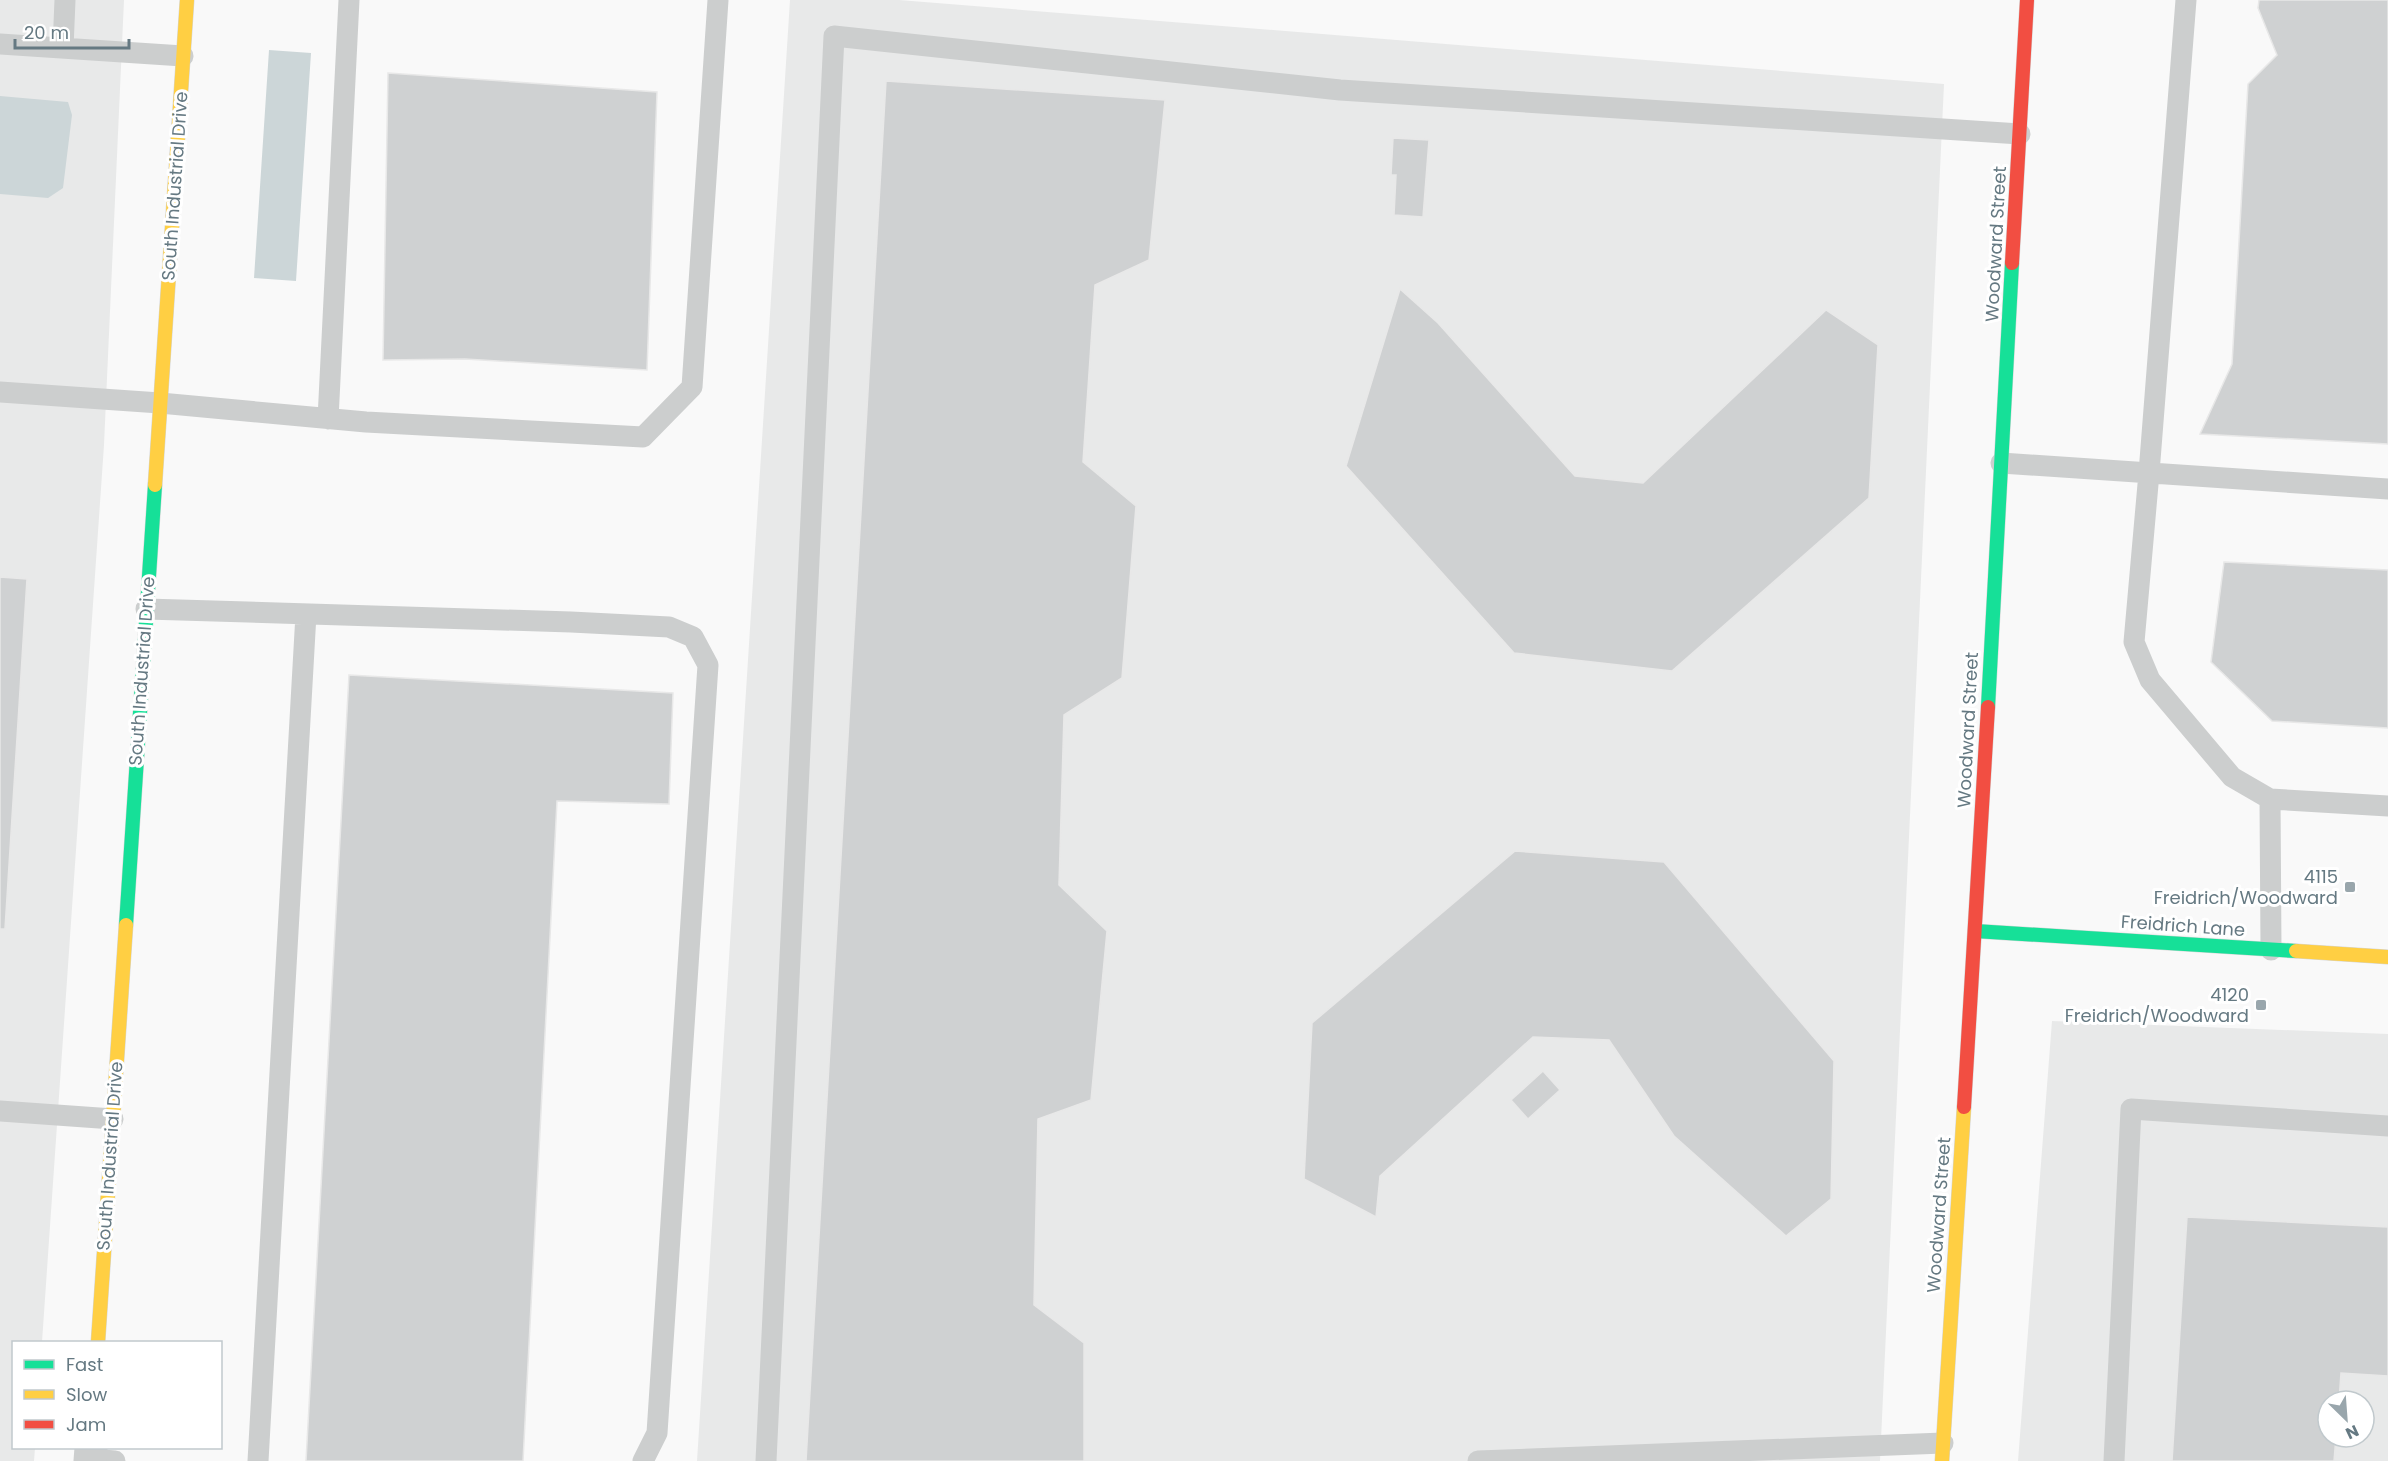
<svg xmlns="http://www.w3.org/2000/svg" width="2388" height="1461" font-family="Poppins,sans-serif">
  <style>
    .built { fill: #e8e9e9; fill-rule: evenodd }
    .water { fill: #ccd6d8 }
    .building { fill: #cfd1d2; stroke: #e8e8e8; stroke-width: 1.5 }
    .lines { fill: none; stroke-linecap: round; stroke-linejoin: round }
    .fast-casing { stroke: #d5d6d6; stroke-width: 15 }
    .slow-casing { stroke: #d5d6d6; stroke-width: 15 }
    .jam-casing { stroke: #d5d6d6; stroke-width: 15 }
    .lane { stroke: #cccece; stroke-width: 21 }
    .street { stroke: #cccece; stroke-width: 33 }
    .fast { stroke: #16e098; stroke-width: 14 }
    .slow { stroke: #ffcf43; stroke-width: 14 }
    .jam { stroke: #f24e42; stroke-width: 14 }
    .poi-dot { fill: #99a6ac; stroke: #fff; stroke-width: 2 }
    .labels { text-anchor: middle; stroke-width: 6; stroke-linejoin: round; paint-order: stroke }
    .street-label { font-size: 18px; fill: #657982; stroke: #fff }
    .poi-label { font-size: 18px; fill: #657982; stroke: #fff; text-anchor: end }
  </style>
  <rect width="100%" height="100%" fill="#f9f9f9"/>
  <path class="built" d="M0,0H124L104,445L42,1342H14V1448H35L34,1461H0Z
    M790,0H899L1944,84L1880,1461H697Z
    M2052,1021L2388,1034V1461H2018ZM2328,1401H2364V1437H2328Z"/>
  <path class="water" d="M269,50L311,53L296,281L254,278Z
    M0,96L68,102L72,115L63,188L48,198L0,194Z"/>
  <path class="building" d="M2259,0H2388V444L2200,434L2232,364L2248,84L2277,55L2258,8Z
    M388,73L657,92L647,370L465,359L383,360Z
    M886,81L1165,100L1149,260L1095,285L1083,462L1136,506L1122,678L1064,715L1059,885L1107,931L1091,1100L1038,1119L1034,1305L1084,1343V1461H806Z
    M1393,138L1429,140L1423,217L1394,215L1396,175H1391Z
    M1400,289L1438,323L1575,476L1643,483L1826,310L1878,345L1869,498L1672,671L1514,653L1346,466Z
    M2224,562L2388,570V728L2272,721L2211,662Z
    M0,577L27,579L5,929H0Z
    M349,675L673,693L669,804L557,801L523,1461H306Z
    M1515,851L1664,862L1834,1061L1831,1199L1786,1236L1674,1136L1609,1040L1533,1037L1380,1176L1376,1217L1304,1179L1312,1023Z
    M1543,1071L1560,1090L1528,1119L1511,1100Z
    M2187,1217L2388,1227V1376L2341,1373L2339,1401H2328V1437H2336L2334,1461H2172Z"/>
  <g class="lines">
    <defs>
      <path id="fast" d="M1988,707L2012,263
        M126,925L155,485
        M1975,931L2296,951"/>
      <path id="slow" d="M155,485L187,0
        M2296,951L2388,957
        M98,1342L126,925
        M1942,1461L1964,1107"/>
      <path id="jam" d="M2012,263L2027,0
        M1964,1107L1988,707"/>
    </defs>
    <use href="#fast" class="fast-casing"/>
    <use href="#slow" class="slow-casing"/>
    <use href="#jam" class="jam-casing"/>
    <path class="lane" d="M2186,0L2149,473L2134,642L2150,680L2232,777L2270,799L2388,806
      M0,44L183,56
      M63,48L65,0
      M0,392L160,403L366,422L643,437L692,387L718,0
      M328,419L349,0
      M2001,463L2388,489
      M146,609L571,622L669,627L693,637L708,665L657,1433L643,1461
      M2270,799L2271,950
      M0,1111L113,1119
      M90,1459L115,1461
      M258,1461L306,614
      M766,1461L834,36L1340,90L2020,134
      M1478,1461L1943,1443
      M2114,1461L2131,1109L2388,1126"/>
    <path class="street" d="M90,1461L91,1448"/>
    <use href="#fast" class="fast"/>
    <use href="#slow" class="slow"/>
    <use href="#jam" class="jam"/>
  </g>
  <g class="poi-dot">
    <rect x="2344" y="881" width="12" height="12" rx="3"/>
    <rect x="2255" y="999" width="12" height="12" rx="3"/>
  </g>
  <g class="labels">
    <g class="street-label">
      <text transform="translate(175 186) rotate(-86)" y="6">South Industrial Drive</text>
      <text transform="translate(1996 244) rotate(-87)" y="6">Woodward Street</text>
      <text transform="translate(142 671) rotate(-86)" y="6">South Industrial Drive</text>
      <text transform="translate(1968 730) rotate(-87)" y="6">Woodward Street</text>
      <text transform="translate(2183 926) rotate(4)" y="6">Freidrich Lane</text>
      <text transform="translate(110 1156) rotate(-86)" y="6">South Industrial Drive</text>
      <text transform="translate(1939 1215) rotate(-86)" y="6">Woodward Street</text>
    </g>
    <g class="poi-label">
      <text x="2338" y="883">4115<tspan x="2338" dy="21">Freidrich/Woodward</tspan></text>
      <text x="2249" y="1001">4120<tspan x="2249" dy="21">Freidrich/Woodward</tspan></text>
    </g>
  </g>
  <rect x="12" y="1341" width="210" height="108" fill="#ffffff" stroke="#c1c9cd" stroke-width="1.5"/>
  <rect x="24" y="1360" width="30" height="9" fill="#16e098" stroke="#c1c9cd" stroke-width="1.5"/>
  <text x="66" y="1371" font-size="18" fill="#657982">Fast</text>
  <rect x="24" y="1390" width="30" height="9" fill="#ffcf43" stroke="#c1c9cd" stroke-width="1.5"/>
  <text x="66" y="1401" font-size="18" fill="#657982">Slow</text>
  <rect x="24" y="1420" width="30" height="9" fill="#f24e42" stroke="#c1c9cd" stroke-width="1.5"/>
  <text x="66" y="1431" font-size="18" fill="#657982">Jam</text>
  <g transform="translate(2346 1419) rotate(155)"><circle r="28" fill="#ffffff" stroke="#c1c9cd" stroke-width="1.5"/>
  <path d="M0-4.5L10 22L0 15L-10 22Z" fill="#99a6ac"/>
  <text y="-9" font-size="16" font-weight="bold" text-anchor="middle" fill="#657982">N</text>
  </g>
  <path d="M15 39v9h114v-9" fill="none" stroke="#657982" stroke-width="3"/>
  <text x="24" y="39" font-size="18" fill="#657982" stroke="#ffffff" stroke-width="4.5" paint-order="stroke">20 m</text>
</svg>
